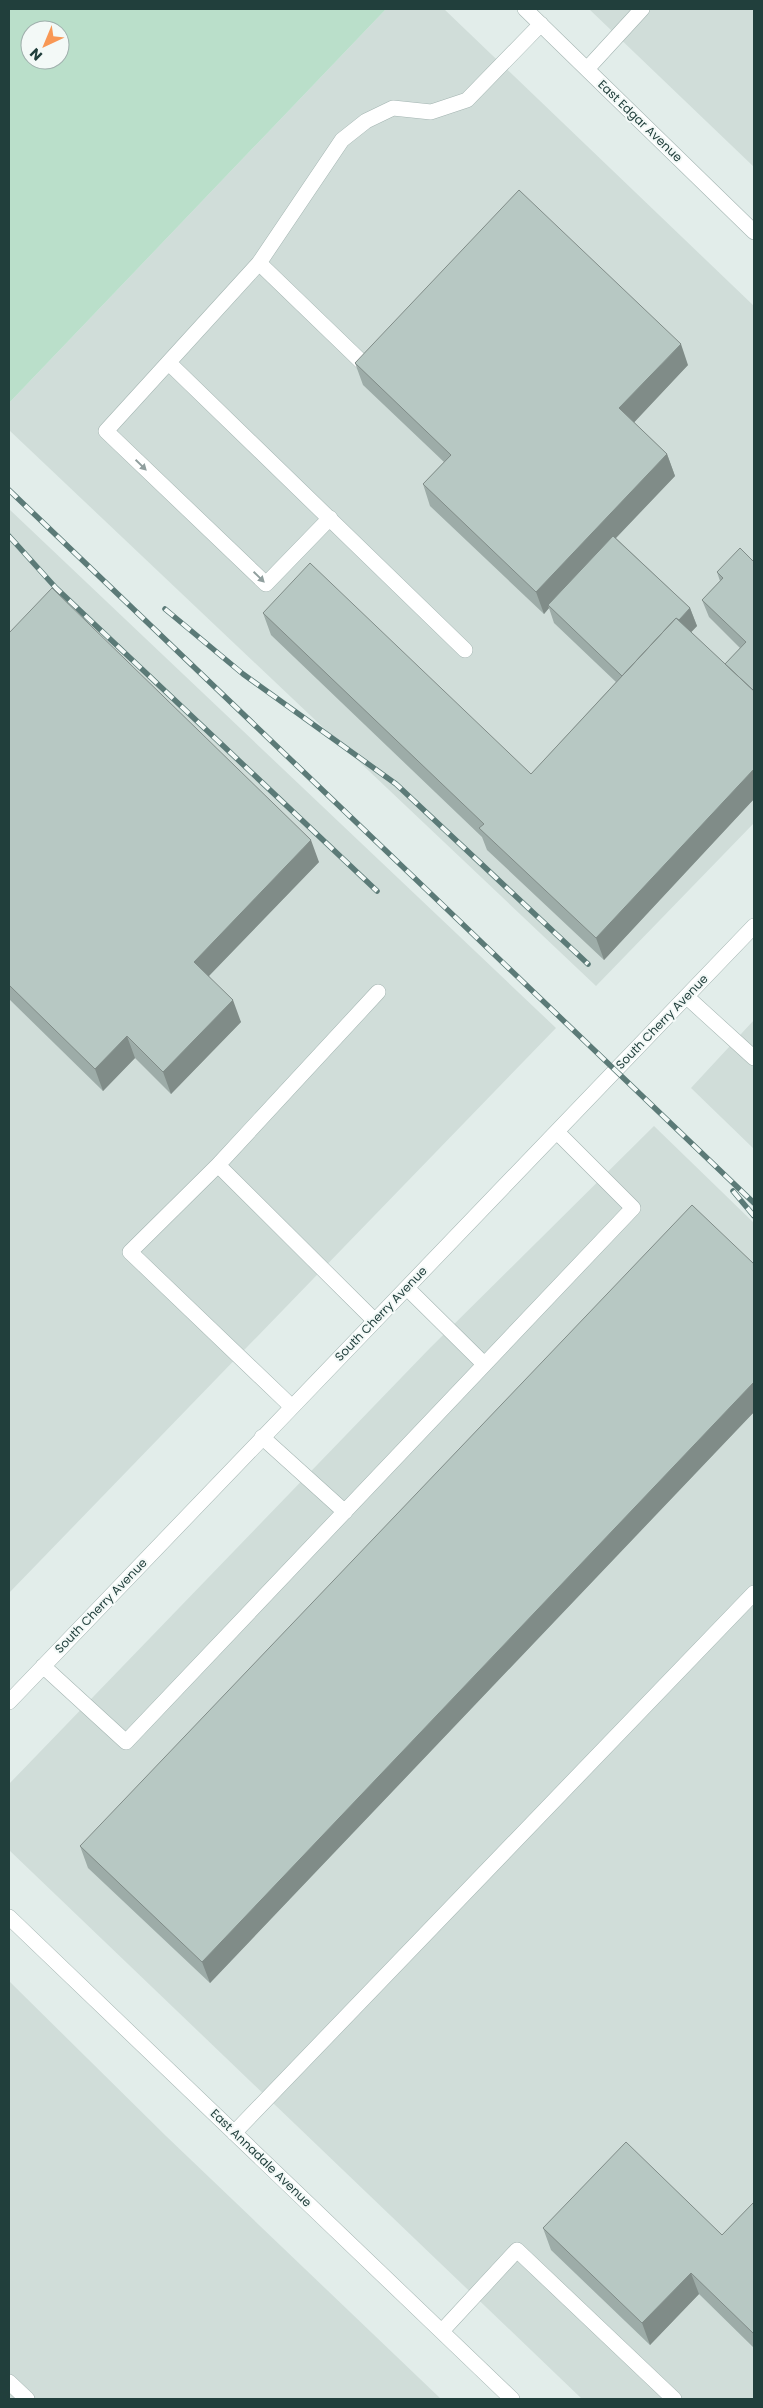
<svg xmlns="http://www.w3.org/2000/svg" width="763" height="2408" font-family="Poppins,sans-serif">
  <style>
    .built { fill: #d0ddd9 }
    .green { fill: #badfca; fill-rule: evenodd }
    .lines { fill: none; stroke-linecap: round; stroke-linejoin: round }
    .minor-casing { stroke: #a4b5b2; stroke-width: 16 }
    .minor { stroke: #fff; stroke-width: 15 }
    .rail-casing { stroke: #5b7a77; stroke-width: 5.5 }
    .rail { stroke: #f3f9f7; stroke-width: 4; stroke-dasharray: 11; stroke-linecap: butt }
    .wall { fill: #9daca8 }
    .shaded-wall { fill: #808c88 }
    .building { fill: #b7c8c3; stroke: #808c88 }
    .oneway { fill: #909f9e }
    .labels { text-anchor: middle; stroke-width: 4; stroke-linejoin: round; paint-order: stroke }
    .street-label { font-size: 12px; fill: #213f3c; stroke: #f3f9f7 }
  </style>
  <rect width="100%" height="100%" fill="#e2edea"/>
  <path class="built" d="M386,9H444L754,306V823L596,986L9,430V403Z
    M589,9H754V167Z
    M9,509L556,1028L9,1593Z
    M754,1020V1149L691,1088Z
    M654,1126L754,1223V2399H582L9,1850V1784L430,1348Z
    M9,1981L166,2136L441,2399H9Z"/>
  <path class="green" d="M9,9H386L9,403ZM30,30H60V60H30Z"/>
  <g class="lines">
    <defs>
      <path id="minor" d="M525,9L754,232
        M587,69L642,9
        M259,263L370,370
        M169,363L465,650
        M330,518L266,584L106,431L259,263L342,140L366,121L393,108L431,112L467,100L541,24
        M687,997L754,1058
        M218,1165L130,1252L292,1407
        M407,1288L484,1364
        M375,1321L218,1165L378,992
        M262,1437L345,1512
        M43,1666L126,1742L633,1208L557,1132
        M9,1702L754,926
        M9,1917L512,2399
        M234,2133L754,1593
        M442,2331L517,2250L674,2399
        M9,2382L27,2399"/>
    </defs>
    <use href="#minor" class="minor-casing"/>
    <use href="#minor" class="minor"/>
    <defs>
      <path id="rail" d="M9,490L754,1203
        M9,536L56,588L377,891
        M165,609L243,674L396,784L588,964
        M733,1191L754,1216"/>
    </defs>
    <use href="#rail" class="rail-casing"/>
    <use href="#rail" class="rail"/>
  </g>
  <path class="wall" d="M355,363L688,365L634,422L667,454L675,476L616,538L690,608L697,626L691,632L725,664L740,648L709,617L702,600L720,581L717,572L754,562V799L604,960L487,850L482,837L271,635L263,613L531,774L616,682L554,623L549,608L544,614L430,506L423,484L444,462L363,385Z
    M9,633L319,862L209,976L241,1022L171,1094L135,1058L103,1091L9,999Z
    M754,1264V1412L210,1983L88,1868L80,1846Z
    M754,2202V2348L699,2294L650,2345L551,2250L543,2228L722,2235Z"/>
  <path class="shaded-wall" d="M681,344L688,365L627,430L619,408Z
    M667,454L675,476L550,607L548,605L549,608L544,614L536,592Z
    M690,608L697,626L631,696L625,678Z
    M754,769V799L604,960L596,938Z
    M311,840L319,862L202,983L194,962Z
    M233,1000L241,1022L171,1094L163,1072Z
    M127,1036L135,1058L103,1091L95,1069Z
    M754,1382V1412L210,1983L202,1962Z
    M691,2273L699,2294L650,2345L642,2323Z"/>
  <path class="building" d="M519,190L681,344L619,408L667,454L536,592L423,484L451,455L355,363Z
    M613,536L690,608L679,620L676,618L622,676L548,605Z
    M740,548L754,562V691L725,664L746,642L702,600L723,578L717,572Z
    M310,563L531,774L676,618L754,691V769L596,938L479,828L484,824L263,613Z
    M52,588L311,840L194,962L233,1000L163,1072L127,1036L95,1069L9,985V633Z
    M692,1205L754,1264V1382L202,1962L80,1846Z
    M626,2142L722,2235L754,2202V2334L691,2273L642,2323L543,2228Z"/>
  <defs><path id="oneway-solid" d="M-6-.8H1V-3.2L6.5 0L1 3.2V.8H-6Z" transform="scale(1.25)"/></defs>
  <g class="oneway">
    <use href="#oneway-solid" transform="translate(141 465) rotate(44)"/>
    <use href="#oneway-solid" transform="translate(259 577) rotate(44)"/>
  </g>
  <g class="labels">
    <g class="street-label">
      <text transform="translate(640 121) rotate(44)" y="4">East Edgar Avenue</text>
      <text transform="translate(662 1022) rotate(-46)" y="4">South Cherry Avenue</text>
      <text transform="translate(381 1314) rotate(-46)" y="4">South Cherry Avenue</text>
      <text transform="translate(101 1606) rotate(-46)" y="4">South Cherry Avenue</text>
      <text transform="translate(261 2158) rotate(44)" y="4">East Annadale Avenue</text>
    </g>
  </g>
  <rect width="763" height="2408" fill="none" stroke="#213f3c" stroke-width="20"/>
  <g transform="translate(45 45) rotate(224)"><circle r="24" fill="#f3f9f7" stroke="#9fafac"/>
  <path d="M0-4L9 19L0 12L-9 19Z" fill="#f89855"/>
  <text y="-8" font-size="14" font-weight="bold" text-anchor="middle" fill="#213f3c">N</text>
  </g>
</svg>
